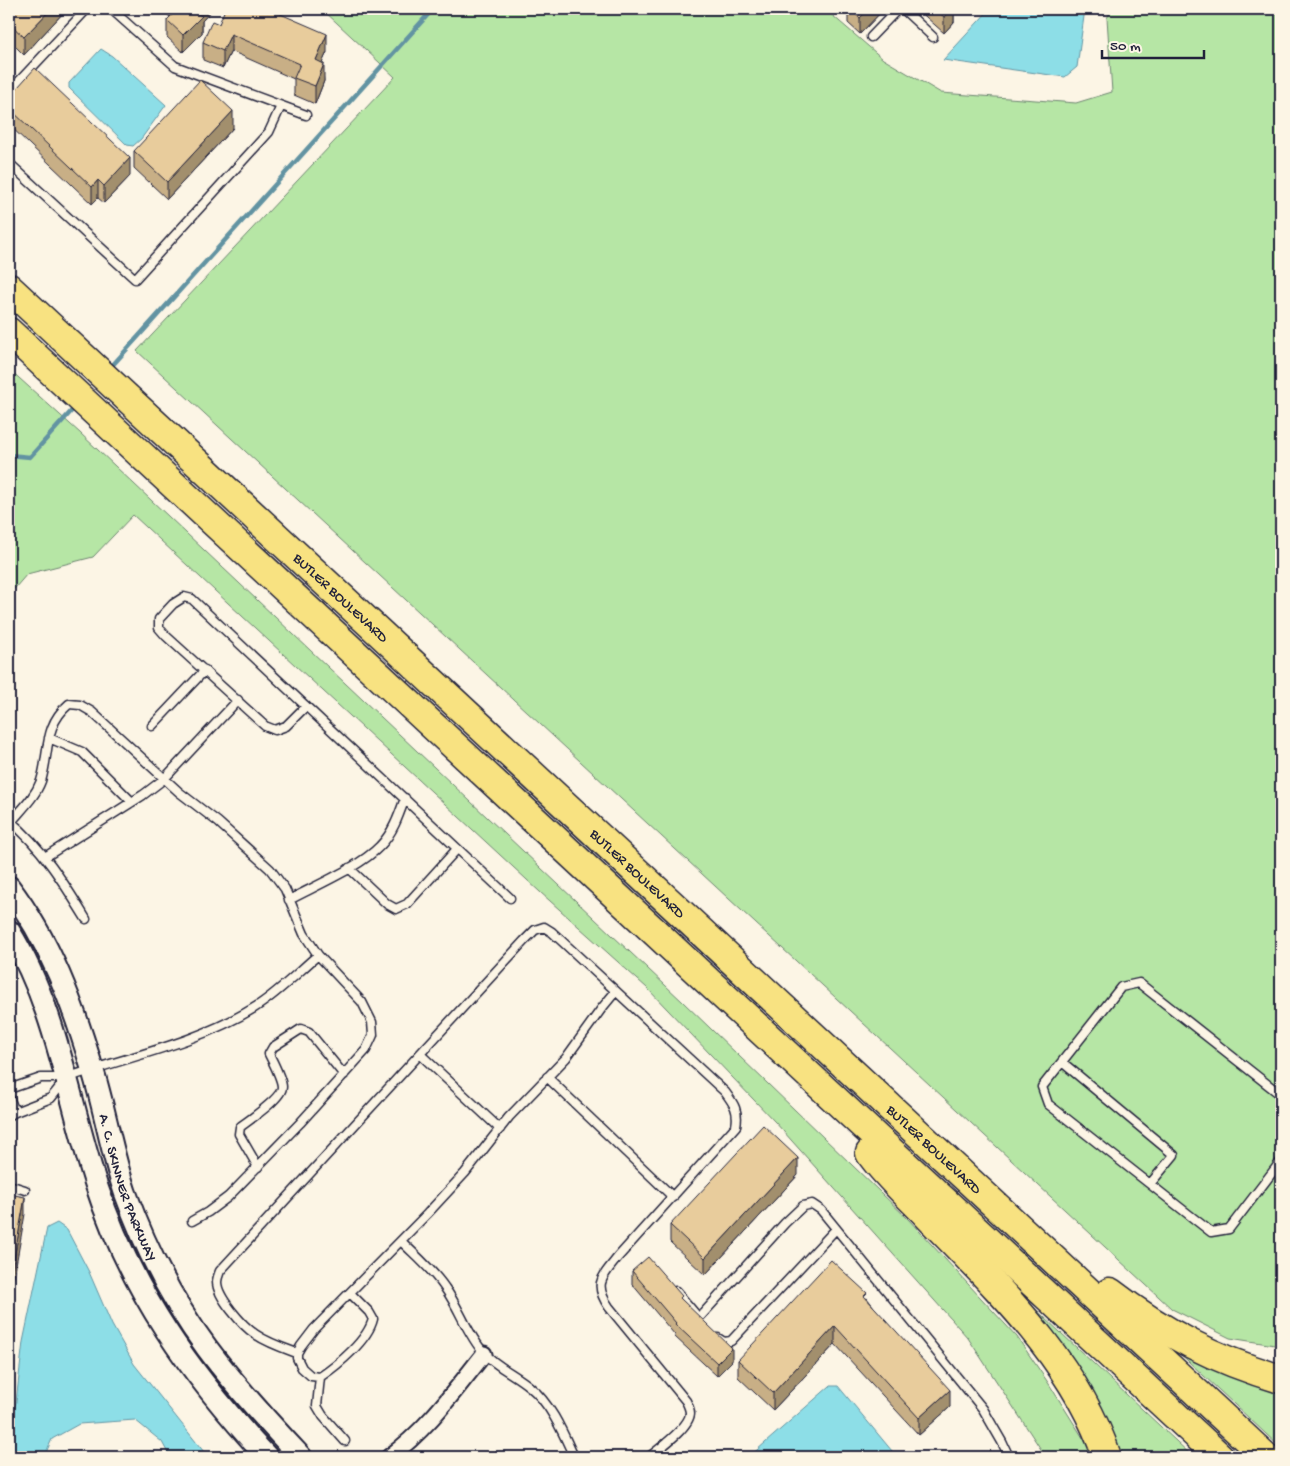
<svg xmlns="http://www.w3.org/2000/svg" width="1290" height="1466" font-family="'Gochi Hand',sans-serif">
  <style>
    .green { fill: #b6e6a5; stroke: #6c8470 }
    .water { fill: #8ddee7; stroke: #6293a2 }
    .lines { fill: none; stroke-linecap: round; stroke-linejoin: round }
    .stream { stroke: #6293a2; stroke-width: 4.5 }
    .lane-casing { stroke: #22223b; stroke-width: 11 }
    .street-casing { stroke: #22223b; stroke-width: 19 }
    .secondary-casing { stroke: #22223b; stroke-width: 25 }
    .highway-casing { stroke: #22223b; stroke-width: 31 }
    .lane { stroke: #fcf5e5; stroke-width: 8 }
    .street { stroke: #fcf5e5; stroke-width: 15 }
    .secondary { stroke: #fcf5e5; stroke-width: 21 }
    .highway { stroke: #f8e281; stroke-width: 28 }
    .wall { fill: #c8af86; stroke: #22223b }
    .shaded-wall { fill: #a28f6d; stroke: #22223b }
    .building { fill: #e8cc9c; stroke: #22223b }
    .labels { text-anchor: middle; stroke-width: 4; stroke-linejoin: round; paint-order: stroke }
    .street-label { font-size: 15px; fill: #22223b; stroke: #fcf5e5 }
  </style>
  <rect width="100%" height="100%" fill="#fcf5e5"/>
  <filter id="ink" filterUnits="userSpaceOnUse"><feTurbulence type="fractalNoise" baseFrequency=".02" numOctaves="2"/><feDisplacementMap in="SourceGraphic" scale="10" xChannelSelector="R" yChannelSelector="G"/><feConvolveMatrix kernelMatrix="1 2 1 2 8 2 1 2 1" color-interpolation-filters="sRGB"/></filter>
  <g filter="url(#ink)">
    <path class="green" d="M318,9H825L883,59L941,93L1076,103L1112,92L1107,18L1112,9H1281V1346L1230,1338L1172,1309L137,351L395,77L323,10Z
      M9,369L80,433L683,1002L908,1219L1017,1337L1049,1384L1090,1449L1092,1457H1046L968,1338L775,1122L647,988L540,892L133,515L93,557L27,574L9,595Z
      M1011,1286L1193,1457H1113Z
      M1173,1347L1281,1384V1448Z"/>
    <path class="water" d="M990,9H1085L1077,67L1065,77L943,60Z
      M101,49L112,56L166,105L141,139L133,146L127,145L69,88V83Z
      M57,1223L67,1230L89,1272L112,1325L134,1364L208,1457H170L162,1442L135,1420L79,1424L52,1439L44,1457H9V1419L16,1402L23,1342L47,1228Z
      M830,1386H838L897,1457H749Z"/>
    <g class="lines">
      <path class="stream" d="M110,368L433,9
        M9,455L30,457L76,406"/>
      <defs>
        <path id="lane" d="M111,9L175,66L306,115
          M903,9L933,37
          M871,37L898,9
          M9,92L87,9
          M9,163L135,279L269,132L281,106
          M306,706L286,726L275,730L265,726L166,636L159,628V619L173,604L184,597L192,599C298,699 404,799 510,898
          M152,726L205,670
          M49,738L82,752L132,802
          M9,820C42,847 64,883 86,919
          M11,822C22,809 35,797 41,781C50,752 43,726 69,704L80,705L92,712L179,792L218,822L270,869L285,889L304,934L318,955L362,1002L372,1022L373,1035L366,1050L300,1123L228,1197L208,1212L192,1221
          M45,857L143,795L164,779L238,700
          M349,868L387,904L396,909L407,904L457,849
          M289,900C315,886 360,867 380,846C393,833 399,815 405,798
          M420,1054L500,1129
          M1062,1062L1174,1155L1150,1184
          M69,1077C131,1056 197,1043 254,1008C277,994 297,973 318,955
          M547,1077L673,1197
          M9,1089L41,1078H67L51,1098L15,1112L9,1116
          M1281,1095L1139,983L1121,987L1042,1087L1048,1104L1211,1232L1229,1229L1281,1161
          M9,1097L15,1112
          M258,1167L239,1134L240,1127C249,1120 282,1098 282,1087C282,1079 273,1062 269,1054L273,1047L301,1029L309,1032L344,1075
          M9,1185L25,1190
          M401,1241C416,1256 433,1270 445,1288C460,1309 467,1334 484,1353C497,1367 516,1375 530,1387C551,1404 563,1433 574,1457
          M676,1291L698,1317
          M350,1293L369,1312L373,1319C368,1340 338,1365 320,1377L311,1376L302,1368L297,1358V1353L301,1346L314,1329L427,1214L465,1173L509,1117L566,1058L602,1008L616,991
          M699,1318L785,1223L803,1206L812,1204L821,1210L983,1409L1002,1442L1009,1457
          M718,1338L724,1342L731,1341L836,1229
          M297,1353C283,1348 268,1343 255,1334C243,1326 217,1297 217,1282C217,1278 219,1274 220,1271L524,941L535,930L544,927L552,932L725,1092C734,1104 739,1111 736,1126L618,1257C602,1277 593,1284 609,1307L686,1401C688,1405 690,1409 690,1413C690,1427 660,1448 649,1457
          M320,1377L317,1406L323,1416L345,1441"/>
        <path id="street" d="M389,1457C427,1430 455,1390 484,1354"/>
        <g id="secondary">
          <path id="s1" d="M9,887C50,941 73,1004 92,1068C105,1109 111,1151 125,1192C145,1247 172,1301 207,1348C236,1387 268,1422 301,1457"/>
          <path d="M9,931C57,1008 68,1099 96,1184C131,1292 191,1375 267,1457"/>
        </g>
        <g id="highway">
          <path id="s2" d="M9,288L1266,1457"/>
          <path d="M9,332L1220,1457"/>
          <path d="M870,1153C885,1175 909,1196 927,1215C996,1287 1075,1360 1107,1457"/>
          <path d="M1110,1292C1163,1333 1216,1360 1281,1379"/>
        </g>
      </defs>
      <use href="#lane" class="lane-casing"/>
      <use href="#street" class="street-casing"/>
      <use href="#secondary" class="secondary-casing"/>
      <use href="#highway" class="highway-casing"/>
      <use href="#lane" class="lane"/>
      <use href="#street" class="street"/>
      <use href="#secondary" class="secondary"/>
      <use href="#highway" class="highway"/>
    </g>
    <path class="wall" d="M9,9L16,11L64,9V12L24,55L12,43L9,46Z
      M161,9H213L202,21V33L183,52L167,37V20L170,17Z
      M843,9H884L860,34L848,23V13Z
      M917,9H959L954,14V22L944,33Z
      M219,24L327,52L322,63L324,81L315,104L294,95V79L231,51L223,68L203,60V42Z
      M9,97L130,176L104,203L98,198L92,204L9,125Z
      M233,128L167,199L134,168V151Z
      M798,1175L705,1275L670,1242V1225Z
      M632,1271L682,1300L732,1361L717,1376L675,1337V1335L632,1284Z
      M867,1298L950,1407L919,1435L835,1344L773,1410L738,1377V1360Z"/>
    <path class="shaded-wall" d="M51,9H64V12L24,55V37Z
      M197,9H213L202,21V33L183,52V35L193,12Z
      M869,9H884L860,34V18Z
      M950,9H959L954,14V22L944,33V17Z
      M12,26V43L9,46V29Z
      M231,34V51L223,68V51Z
      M327,34V52L316,77V60Z
      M324,64V81L315,104V86Z
      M233,111V128L167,199V182Z
      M130,158V176L104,203V186Z
      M98,180V198L92,204V187Z
      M798,1158V1175L705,1275V1258Z
      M25,1197V1214L9,1305V1287Z
      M835,1326V1344L773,1410V1393Z
      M732,1348V1361L717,1376V1363Z
      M950,1390V1407L919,1435V1418Z"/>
    <path class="building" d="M9,9H14L16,11L18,9H51L24,37L12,26L9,29Z
      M178,9H197L193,12L202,16L183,35L167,20Z
      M225,9H261L268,12L269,9L327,34L316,60L324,64L315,86L294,78L300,64L231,34L223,51L203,42L212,21L219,24Z
      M850,9H869L860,18Z
      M935,9H951L944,17Z
      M35,68L130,158L104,186L98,180L92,187L9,108L14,102L9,97Z
      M200,80L233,111L167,182L134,151Z
      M763,1125L798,1158L705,1258L670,1225Z
      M9,1194L25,1197L9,1287Z
      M648,1257L682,1296L680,1298L732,1348L717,1363L675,1324L676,1323L632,1271Z
      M831,1260L867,1293L864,1296L950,1390L919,1418L835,1326L773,1393L738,1360Z
      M136,1454L138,1457H131Z"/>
  </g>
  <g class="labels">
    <g class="street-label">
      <text dy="5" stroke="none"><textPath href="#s2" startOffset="454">BUTLER BOULEVARD</textPath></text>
      <text dy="5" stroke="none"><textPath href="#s2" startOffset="859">BUTLER BOULEVARD</textPath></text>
      <text dy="5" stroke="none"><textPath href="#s2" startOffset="1264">BUTLER BOULEVARD</textPath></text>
      <text dy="5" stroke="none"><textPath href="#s1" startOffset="325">A. C. SKINNER PARKWAY</textPath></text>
    </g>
  </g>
  <rect width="1290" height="1466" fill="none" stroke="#fcf5e5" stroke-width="30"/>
  <rect x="15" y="15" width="1260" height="1436" fill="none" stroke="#22223b" stroke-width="2" filter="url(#ink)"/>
  <path d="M1102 50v8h102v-8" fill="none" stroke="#22223b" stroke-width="2.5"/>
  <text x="1110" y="50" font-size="15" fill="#22223b" stroke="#fcf5e5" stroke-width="4" paint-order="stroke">50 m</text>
</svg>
